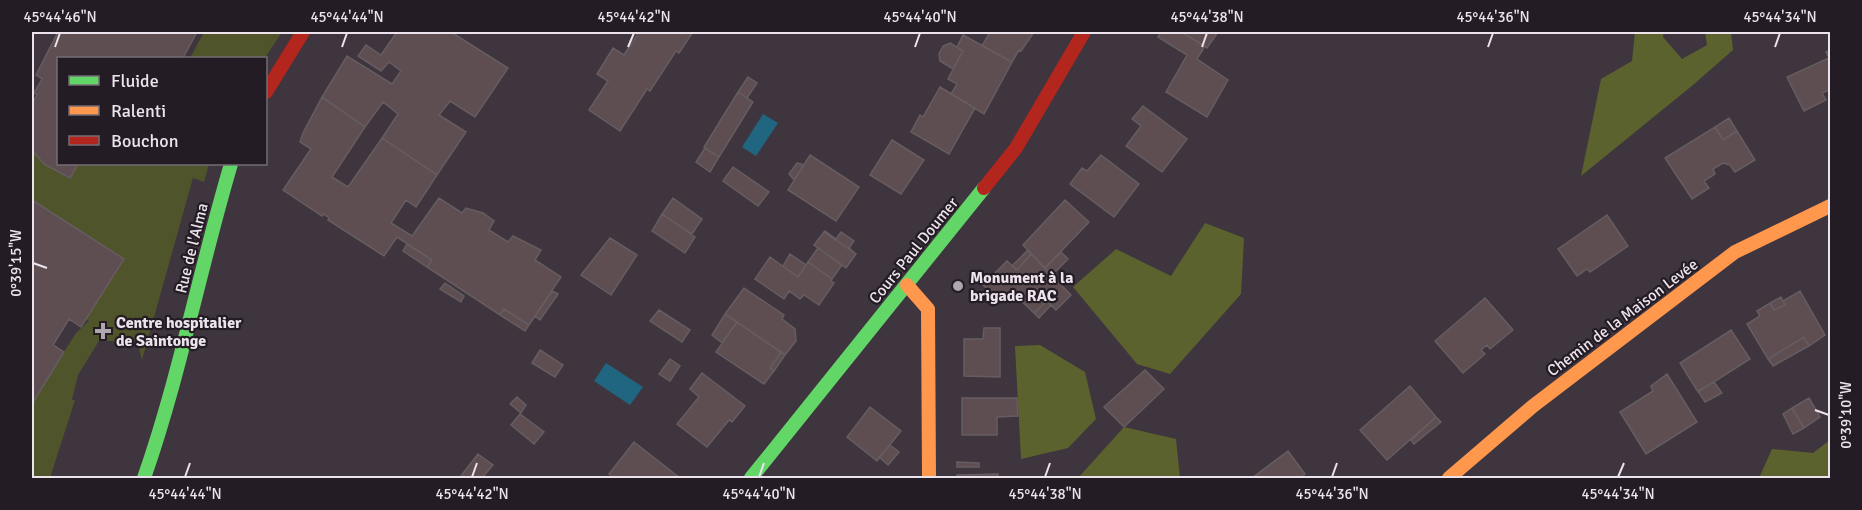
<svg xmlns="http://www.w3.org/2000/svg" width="1862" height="510" font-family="Signika,sans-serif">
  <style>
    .green { fill: #4f542b }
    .forest { fill: #5b622e }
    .water { fill: #206680 }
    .building { fill: #5e4e52; stroke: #665d61; stroke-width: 1.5 }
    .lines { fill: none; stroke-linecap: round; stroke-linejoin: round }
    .fast { stroke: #63d668; stroke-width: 14 }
    .slow { stroke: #ff974d; stroke-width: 14 }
    .jam { stroke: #b3261e; stroke-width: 14 }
    .ticks { fill: none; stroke: #ede3ed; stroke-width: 2 }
    .poi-dot { fill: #b0a6b0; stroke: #231c24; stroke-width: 2 }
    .labels { text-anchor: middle; stroke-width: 4.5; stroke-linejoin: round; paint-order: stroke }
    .street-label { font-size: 16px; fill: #ede3ed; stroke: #231c24 }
    .poi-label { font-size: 16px; font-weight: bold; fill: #ede3ed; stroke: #231c24; text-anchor: start }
    .neatline { fill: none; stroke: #ede3ed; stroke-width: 2 }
    .ticks-label { font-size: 15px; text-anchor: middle; fill: #ede3ed }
  </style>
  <rect width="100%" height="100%" fill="#3e353e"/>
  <path class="green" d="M204,32H282L265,58H190Z
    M32,100L58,115V164H209L204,182L193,178L142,360L137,341H99L78,375L72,400H75L50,478H32V402L76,333L89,321L32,298Z"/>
  <path class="forest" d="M1635,32H1664L1663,37L1682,59L1707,45L1705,32H1731L1733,50L1693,85L1581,176L1601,79L1632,61Z
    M1205,223L1244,238L1241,294L1170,374L1137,364L1073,287L1116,249L1171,276Z
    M1040,345L1085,372L1096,419L1068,448L1021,459L1015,346Z
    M1124,427L1176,439L1180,478H1078Z
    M1830,440V478H1759L1772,449L1813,453Z"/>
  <path class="water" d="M763,114L778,123L756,156L742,147Z
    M606,363L643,387L630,405L594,381Z"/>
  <path class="building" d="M58,32H197L183,58H58V164H78L70,178L44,164L32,150V101L33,102L37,95L34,93L42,79L36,75Z
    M397,32H451L508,68L475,117L450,101L439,115L466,132L437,175L382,138L398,114L383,102L365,127L322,97L347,56L392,84L401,71L389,62L381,71L358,56L366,45L381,55Z
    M639,32H693L679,53L676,51L650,91L647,89L620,131L589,110L608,81L597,74L613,48L624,55Z
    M990,32H1034L1021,51L1019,50L1012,62L982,46Z
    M1161,32H1181L1205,46L1197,59L1228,80L1207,117L1166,92L1187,55L1158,37Z
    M1181,32H1218L1207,48Z
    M963,35L1012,62L984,114L951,94L957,84L948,79L963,51L957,47Z
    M950,43L963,51L953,69L940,61L939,54L943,46Z
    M1830,50V90L1822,93L1826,100L1804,111L1787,77L1829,58L1826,52Z
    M748,77L757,83L747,98L738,92Z
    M940,87L975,108L949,154L911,132L920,115L923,117Z
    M738,92L753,102L719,157L704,147Z
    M322,97L365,127L332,177L348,187L382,138L437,175L416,207L406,200L391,223L412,236L439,198L462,213L466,208L483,213L494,221L489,230L508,242L513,236L541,250L535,260L561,277L529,325L504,309L500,315L427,267L432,260L397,237L384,256L328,220L329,218L324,214L322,216L283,190L311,149L300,142L303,133Z
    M1143,106L1187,139L1162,172L1126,146L1141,126L1132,119Z
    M1729,118L1737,131L1723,140L1715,127Z
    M1715,127L1723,140L1737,131L1755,160L1735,172L1730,165L1723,163L1713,169L1715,174L1704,181L1709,188L1692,199L1665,158Z
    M892,140L924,160L901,194L870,175Z
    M705,148L719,157L710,172L696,162Z
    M810,155L859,187L836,221L788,190Z
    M1101,155L1139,184L1114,217L1070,184L1082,168L1087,171Z
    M797,163L804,165L794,180L789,174Z
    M733,167L769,192L758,206L723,181Z
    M673,198L702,219L692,234L662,214Z
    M32,200L124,259L81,327L69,319L53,345L64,352L32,404Z
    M1065,200L1089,222L1045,268L1023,245Z
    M662,214L695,237L685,253L652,231Z
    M1607,215L1628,246L1590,272L1587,269L1577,276L1558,249Z
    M825,231L836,239L841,232L854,241L849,248L856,254L824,232Z
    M824,232L856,254L846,268L814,245Z
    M610,238L637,255L611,295L581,275Z
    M407,244L432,260L427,267L403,251Z
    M818,248L842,265L832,279L808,262Z
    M1027,251L1031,254L1017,270L1012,266Z
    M1061,252L1068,259L1052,275L1045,268Z
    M790,254L806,265L798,277L783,266Z
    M1031,254L1071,295L1056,310L1047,301L1034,313L1011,291L1000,301L983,285L1007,261L1017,270Z
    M770,257L798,277L808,262L832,279L831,281L834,283L819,305L804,295L800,299L789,291L784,299L755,279Z
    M445,283L464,296L461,302L440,289Z
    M744,288L784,315L782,319L795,329L796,341L785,355L725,314Z
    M552,291L558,294L540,320L535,316Z
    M1800,291L1825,335L1809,346L1804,337L1768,359L1747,324L1760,316L1757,311L1770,303L1774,310L1785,305L1783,301Z
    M1781,297L1785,305L1774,310L1770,303Z
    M1485,298L1513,330L1490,349L1487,345L1481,350L1485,354L1463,373L1435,341Z
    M1047,301L1051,305L1039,318L1034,313Z
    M504,309L529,325L525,331L500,315Z
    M659,310L690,330L682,342L650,321Z
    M725,314L737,322L722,343L712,335Z
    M737,322L781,352L770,368L774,371L764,384L716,352Z
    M984,328H1000V377L964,376V339H983Z
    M1731,330L1750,359L1698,392L1680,363Z
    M1804,337L1809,346L1773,366L1768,359Z
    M540,350L563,365L555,377L532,363Z
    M781,352L785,355L774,371L770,368Z
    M670,359L680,366L670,381L659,374Z
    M1145,370L1164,389L1124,427L1104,407Z
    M702,373L745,406L732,422L729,420L707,447L677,424L699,397L690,389Z
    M1667,374L1697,422L1646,454L1620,412L1653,391L1651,386Z
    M1714,382L1722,393L1705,402L1698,391Z
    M1410,386L1436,417L1387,460L1360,430Z
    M517,397L526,405L521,413L510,404Z
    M962,398H1017L1018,416L997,417V435H962Z
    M1809,398L1820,417L1804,428L1792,408Z
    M870,407L901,431L877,461L847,437Z
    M1792,408L1804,428L1793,434L1783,414Z
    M520,414L544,432L534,444L511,425Z
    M1436,417L1441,422L1414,444L1411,440Z
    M634,442L680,478H614L609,474Z
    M890,445L899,452L888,465L879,457Z
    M1288,451L1305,474L1299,478H1252Z
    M478,454L493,465L482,478H462L460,477Z
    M957,462L979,463V467H957Z
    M998,474V478H957V475Z"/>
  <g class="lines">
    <path class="fast" d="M144,478C180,375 200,268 231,164
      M751,478L984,188"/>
    <path class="slow" d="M907,285L928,309L929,478
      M1449,478L1533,406L1735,252L1830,206"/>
    <path class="jam" d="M266,92L303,32
      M984,188L1016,148L1084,32"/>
  </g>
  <path class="ticks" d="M55,47L60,33M342,47L347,33M628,47L634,33M915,47L920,33M1202,47L1207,33M1488,47L1493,33M1775,47L1780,33M33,263L47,268M1815,410L1829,415M185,477L190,463M472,477L477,463M759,477L764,463M1045,477L1050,463M1332,477L1337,463M1618,477L1624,463"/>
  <g class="poi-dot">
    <circle cx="958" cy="286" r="6"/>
    <path d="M100 322h6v6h6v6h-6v6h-6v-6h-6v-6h6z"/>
  </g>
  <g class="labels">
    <g class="street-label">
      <text transform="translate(191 248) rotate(-76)" y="6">Rue de l'Alma</text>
      <text transform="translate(913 250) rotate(-51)" y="6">Cours Paul Doumer</text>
      <text transform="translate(1622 317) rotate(-37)" y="6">Chemin de la Maison Levée</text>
    </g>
    <g class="poi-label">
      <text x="970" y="283">Monument à la<tspan x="970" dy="18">brigade RAC</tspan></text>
      <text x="116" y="328">Centre hospitalier<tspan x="116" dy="18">de Saintonge</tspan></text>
    </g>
  </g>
  <rect width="1862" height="510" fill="none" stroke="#231c24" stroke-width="66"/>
  <rect x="57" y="57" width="210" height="108" fill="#231c24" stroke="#746c74" stroke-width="1.5"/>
  <rect x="69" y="76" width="30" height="9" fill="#63d668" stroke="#746c74" stroke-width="1.5"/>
  <text x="111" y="87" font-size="18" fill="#ede3ed">Fluide</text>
  <rect x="69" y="106" width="30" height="9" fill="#ff974d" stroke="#746c74" stroke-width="1.5"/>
  <text x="111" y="117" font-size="18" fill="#ede3ed">Ralenti</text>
  <rect x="69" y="136" width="30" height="9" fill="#b3261e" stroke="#746c74" stroke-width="1.5"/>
  <text x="111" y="147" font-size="18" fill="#ede3ed">Bouchon</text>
  <rect x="33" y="33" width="1796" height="444" class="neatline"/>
  <g class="ticks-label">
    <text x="60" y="22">45°44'46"N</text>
    <text x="347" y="22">45°44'44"N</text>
    <text x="634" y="22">45°44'42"N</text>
    <text x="920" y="22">45°44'40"N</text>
    <text x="1207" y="22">45°44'38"N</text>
    <text x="1493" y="22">45°44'36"N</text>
    <text x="1780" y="22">45°44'34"N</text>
    <text transform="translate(16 263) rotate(-90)" y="5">0°39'15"W</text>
    <text transform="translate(1846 415) rotate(-90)" y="5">0°39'10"W</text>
    <text x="185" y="499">45°44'44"N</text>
    <text x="472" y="499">45°44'42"N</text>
    <text x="759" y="499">45°44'40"N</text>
    <text x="1045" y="499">45°44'38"N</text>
    <text x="1332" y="499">45°44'36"N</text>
    <text x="1618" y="499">45°44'34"N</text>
  </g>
</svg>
